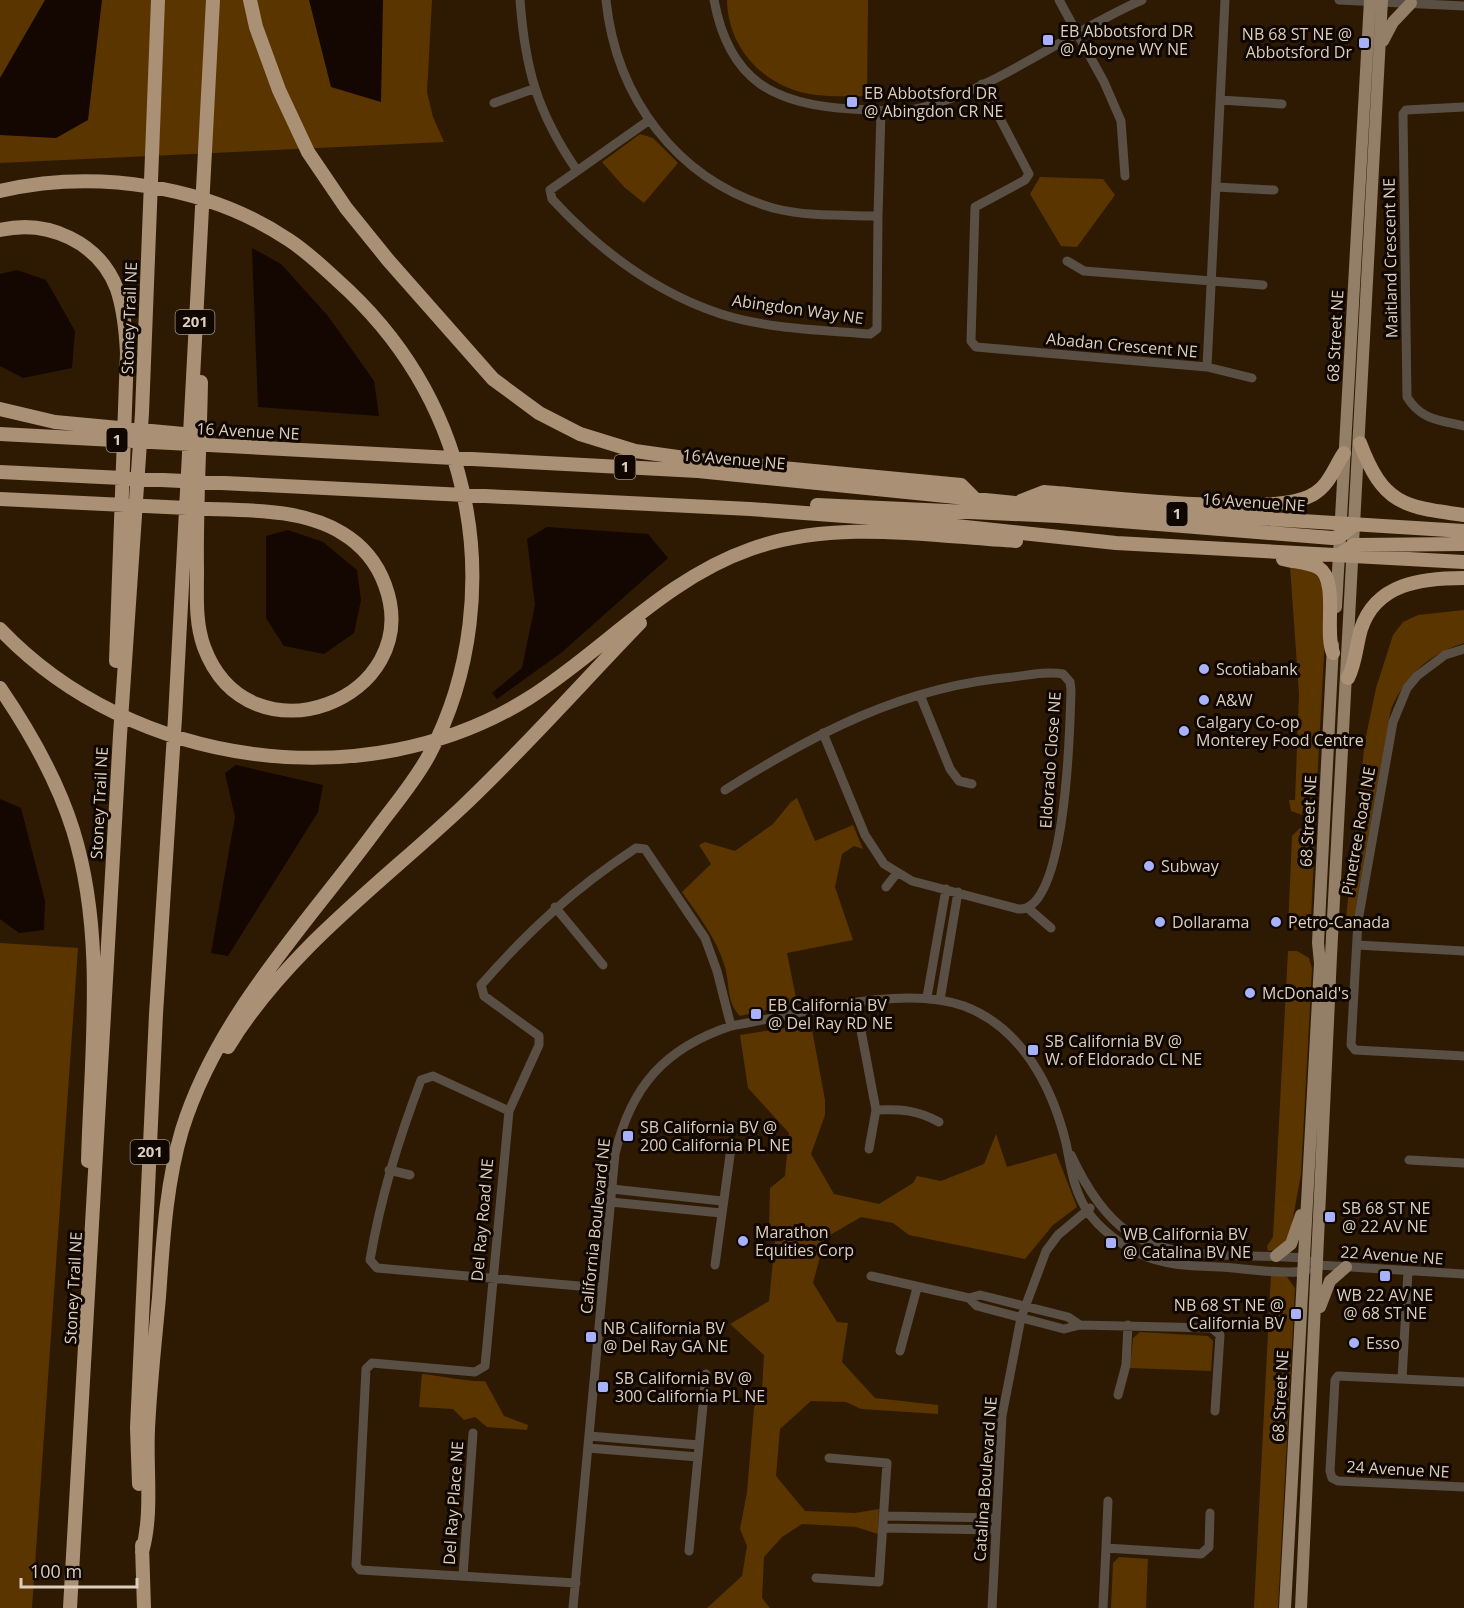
<svg xmlns="http://www.w3.org/2000/svg" width="1464" height="1608" font-family="'Open Sans',sans-serif">
  <style>
    .green { fill: #5a3500 }
    .water { fill: #140600 }
    .lines { fill: none; stroke-linecap: round; stroke-linejoin: round }
    .minor { stroke: #594f44; stroke-width: 9 }
    .major { stroke: #937e67; stroke-width: 12 }
    .highway { stroke: #aa9075; stroke-width: 14 }
    .poi-dot { fill: #a7b1fc; stroke: #100701; stroke-width: 2 }
    .labels { text-anchor: middle; stroke-width: 6; stroke-linejoin: round; paint-order: stroke }
    .shield { fill: #100701; stroke: #9f9387; stroke-width: 1.5 }
    .shield-label { font-size: 15px; font-weight: bold; fill: #dccfc0 }
    .poi-label { font-size: 16px; fill: #dccfc0; stroke: #100701; text-anchor: start }
    .street-label { font-size: 16px; fill: #dccfc0; stroke: #100701 }
  </style>
  <rect width="100%" height="100%" fill="#2e1a02"/>
  <path class="green" d="M0,0H432L427,92L433,117L444,142L0,163Z
    M727,0H868L867,96C850,96 833,97 816,95C767,89 728,51 727,0Z
    M640,134L653,138L678,163L644,203L624,187L602,162Z
    M1040,177L1103,179L1115,195L1077,247L1061,246L1030,194Z
    M1290,566C1318,570 1319,574 1327,600L1316,802L1306,811H1302V815L1291,811L1289,800H1295L1299,694Z
    M1464,610V643C1428,655 1407,674 1391,709L1352,929L1345,928L1365,741L1376,688L1393,635L1403,622L1418,615Z
    M797,798L815,841L853,825L863,849L854,846L842,854L835,887L853,940L787,953L797,1003L740,1016C726,1002 730,984 725,967C717,939 698,915 682,892L711,864L699,845L705,842L735,851L773,824L791,802Z
    M1300,828L1315,838L1311,917L1302,929L1294,930L1288,927L1292,836Z
    M0,943L78,948L32,1608H0Z
    M1288,951H1297L1309,958L1312,968L1301,1174L1289,1240L1276,1250L1268,1251L1267,1246L1273,1237Z
    M811,1024L825,1100V1115L811,1154L834,1194L879,1204L913,1183L917,1176L941,1181L984,1164L996,1134L1007,1167L1056,1153L1077,1207L1053,1225L1025,1259L909,1235L893,1223L861,1217L825,1238L813,1283L837,1322L848,1323L842,1362L875,1398L938,1405V1414L861,1409L846,1402L811,1401L780,1429L776,1476L805,1511L855,1513L879,1509L878,1534L856,1527L802,1524L782,1537L764,1557L762,1598L770,1608H707L742,1576L747,1546L740,1529L747,1492L754,1408L762,1390L764,1355L730,1324L769,1301L775,1241L769,1232L770,1188L785,1176L789,1133L748,1088L740,1035Z
    M1271,1274L1287,1277L1295,1288L1278,1608H1254Z
    M1140,1332L1208,1336L1213,1341L1211,1371L1130,1368L1133,1338Z
    M422,1374C434,1375 478,1383 485,1381L504,1416L528,1425L527,1430L487,1427L475,1417L464,1420L453,1409L419,1407Z
    M1119,1557L1148,1559L1146,1608H1111L1113,1563Z"/>
  <path class="water" d="M45,0H102L88,120L56,138L0,135V78Z
    M309,0H383L381,102L331,87Z
    M252,248L281,264L328,316L374,381L379,416L258,407Z
    M17,270L46,280L75,331L72,368L23,378L0,366V274Z
    M547,527L648,534L668,558L561,653L497,699L492,693L522,668L535,605L527,539Z
    M288,530L323,542L357,570L361,600L354,633L324,654L284,646L266,618V536Z
    M236,765L323,785L318,812L228,956L211,953L235,817L225,773Z
    M0,799L21,808L45,901L44,930L19,933L0,919Z"/>
  <g class="lines">
    <path class="minor" d="M520,0C525,68 537,112 576,169
      M606,0C616,98 677,180 773,208C807,217 843,215 878,216L881,111
      M714,0C729,81 774,105 852,109C872,110 896,113 916,109C990,93 1070,31 1142,0
      M1059,0L1104,82L1121,121L1125,176
      M1339,0L1464,6
      M982,84L1029,174L1025,180L975,207L971,341L976,347L1207,367L1252,378
      M1220,100L1282,104
      M494,103L533,89
      M1464,107L1406,110L1403,114L1407,397C1421,420 1439,420 1464,426
      M648,121L550,190L552,199C599,250 654,292 721,314C768,329 822,330 870,334L877,329L878,216
      M1216,187L1274,190
      M1067,261L1084,271L1263,285
      M1207,367L1225,0
      M1464,649L1445,655L1417,676L1407,688L1393,722L1358,921L1351,1045L1355,1050L1464,1056
      M920,695L950,769L959,781L972,784
      M725,790C815,733 905,686 1013,677C1029,675 1047,671 1063,674L1070,682L1071,690C1070,723 1067,914 1018,909L912,881L884,864L865,835L823,733
      M886,887L897,873
      M555,907L603,965
      M1029,909L1051,928
      M1357,945L1464,951
      M927,997L946,889
      M940,1000L958,892
      M856,1004L876,1110L869,1149
      M876,1110C901,1109 917,1110 939,1122
      M509,1111L433,1076L421,1080C398,1141 381,1196 370,1260L377,1268L602,1288
      M1071,1155C1084,1183 1102,1214 1128,1232C1167,1261 1255,1254 1303,1258L1318,1265L1464,1274
      M1409,1160L1464,1163
      M389,1170L410,1175
      M612,1189L722,1201
      M611,1202L721,1213
      M715,1265L731,1148
      M871,1276L969,1298L980,1295L1068,1317L1080,1325
      M969,1298L977,1306L1064,1329L1080,1325L1212,1328L1220,1335L1215,1411
      M900,1351L917,1288
      M1402,1379L1408,1271
      M1464,1382L1338,1376L1335,1380L1330,1471L1332,1478L1338,1481L1464,1487
      M1118,1395L1126,1365L1128,1325
      M589,1436L699,1445
      M588,1448L698,1457
      M885,1516L997,1518
      M884,1528L996,1530
      M1106,1548L1108,1501
      M689,1551L706,1374
      M463,1576L473,1433
      M816,1578L879,1582L887,1463L829,1458
      M576,1583L360,1570L356,1565L366,1369L372,1363L475,1372L485,1366L509,1111L539,1045V1036L484,996L481,985C529,930 575,888 636,848L645,849L705,938L717,971L731,1026
      M573,1608L615,1154C631,1086 665,1048 731,1026C797,1015 901,983 964,1006C1022,1028 1052,1086 1066,1143C1071,1167 1073,1190 1088,1212C1100,1229 1121,1245 1140,1254C1165,1266 1194,1266 1221,1267C1239,1268 1293,1276 1307,1270
      M992,1608L1002,1416L1021,1318L1046,1251L1058,1235L1090,1208
      M1103,1608L1106,1548L1201,1554L1209,1547L1210,1513"/>
    <path class="major" d="M1383,41L1393,22L1411,3
      M1336,607L1370,0
      M1276,1256L1291,1244L1301,1215
      M1320,1307L1330,1281L1346,1267
      M1285,1608L1320,963L1318,943L1333,645
      M1301,1608L1331,956L1382,0"/>
    <path class="highway" d="M250,0L256,27L279,90L308,152L346,208L388,260L493,379L539,413L580,434L635,451L699,460L961,485L975,499
      M0,191C96,169 207,185 289,240C306,251 322,266 337,280C400,336 443,406 462,488C483,576 472,675 429,755C415,781 396,803 378,827C308,923 218,1014 182,1130C166,1184 163,1241 159,1297C155,1341 150,1385 148,1429C146,1470 153,1513 142,1552
      M0,230C48,219 99,242 117,289C124,310 126,332 127,353L116,661
      M0,409L55,422L194,435
      M0,434L698,471L1015,503L1464,531
      M1360,443C1383,504 1403,507 1464,515
      M0,472L750,509L900,520L1116,543L1464,562
      M0,499C62,502 125,505 187,508C237,511 298,506 342,533C362,545 377,563 385,585C427,699 249,768 204,647C195,622 197,596 197,569C196,507 200,444 201,382
      M1021,501L1044,492C1098,496 1272,518 1312,495C1329,486 1334,468 1344,453
      M817,505L1059,516L1332,538L1339,537L1355,524
      M1339,555L1354,545L1464,544
      M1283,559C1294,562 1309,562 1319,568C1339,581 1324,632 1333,653
      M0,629C132,768 366,800 529,698C604,650 665,579 751,549C834,519 930,536 1016,541
      M1348,678C1356,662 1356,646 1361,629C1376,583 1422,578 1464,578
      M0,688C30,732 57,779 73,830C106,936 91,1051 88,1161
      M228,1047C286,952 380,884 459,810C523,750 580,685 640,623
      M139,1484L137,1428L156,1014L175,718L213,0
      M142,1545L144,1608
      M70,1608L120,735L142,413L158,0"/>
  </g>
  <g class="poi-dot">
    <rect x="1042" y="34" width="12" height="12" rx="3"/>
    <rect x="1358" y="37" width="12" height="12" rx="3"/>
    <rect x="846" y="96" width="12" height="12" rx="3"/>
    <circle cx="1204" cy="669" r="6"/>
    <circle cx="1204" cy="700" r="6"/>
    <circle cx="1184" cy="731" r="6"/>
    <circle cx="1149" cy="866" r="6"/>
    <circle cx="1160" cy="922" r="6"/>
    <circle cx="1276" cy="922" r="6"/>
    <circle cx="1250" cy="993" r="6"/>
    <rect x="750" y="1008" width="12" height="12" rx="3"/>
    <rect x="1027" y="1044" width="12" height="12" rx="3"/>
    <rect x="622" y="1130" width="12" height="12" rx="3"/>
    <rect x="1324" y="1211" width="12" height="12" rx="3"/>
    <circle cx="743" cy="1241" r="6"/>
    <rect x="1105" y="1237" width="12" height="12" rx="3"/>
    <rect x="1379" y="1270" width="12" height="12" rx="3"/>
    <rect x="1290" y="1308" width="12" height="12" rx="3"/>
    <rect x="585" y="1331" width="12" height="12" rx="3"/>
    <circle cx="1354" cy="1343" r="6"/>
    <rect x="597" y="1381" width="12" height="12" rx="3"/>
  </g>
  <g class="labels">
    <g class="shield">
      <rect x="175.5" y="310" width="39" height="24" rx="4.5"/>
      <rect x="106.5" y="428" width="21" height="24" rx="4.5"/>
      <rect x="614.5" y="455" width="21" height="24" rx="4.5"/>
      <rect x="1166.5" y="502" width="21" height="24" rx="4.5"/>
      <rect x="130.5" y="1140" width="39" height="24" rx="4.5"/>
    </g>
    <g class="shield-label">
      <text x="195" y="327">201</text>
      <text x="117" y="445">1</text>
      <text x="625" y="472">1</text>
      <text x="1177" y="519">1</text>
      <text x="150" y="1157">201</text>
    </g>
    <g class="poi-label">
      <text x="1060" y="37">EB Abbotsford DR<tspan x="1060" dy="18">@ Aboyne WY NE</tspan></text>
      <text x="1352" y="40" text-anchor="end">NB 68 ST NE @<tspan x="1352" dy="18">Abbotsford Dr</tspan></text>
      <text x="864" y="99">EB Abbotsford DR<tspan x="864" dy="18">@ Abingdon CR NE</tspan></text>
      <text x="1216" y="675">Scotiabank</text>
      <text x="1216" y="706">A&amp;W</text>
      <text x="1196" y="728">Calgary Co-op<tspan x="1196" dy="18">Monterey Food Centre</tspan></text>
      <text x="1161" y="872">Subway</text>
      <text x="1172" y="928">Dollarama</text>
      <text x="1288" y="928">Petro-Canada</text>
      <text x="1262" y="999">McDonald's</text>
      <text x="768" y="1011">EB California BV<tspan x="768" dy="18">@ Del Ray RD NE</tspan></text>
      <text x="1045" y="1047">SB California BV @<tspan x="1045" dy="18">W. of Eldorado CL NE</tspan></text>
      <text x="640" y="1133">SB California BV @<tspan x="640" dy="18">200 California PL NE</tspan></text>
      <text x="1342" y="1214">SB 68 ST NE<tspan x="1342" dy="18">@ 22 AV NE</tspan></text>
      <text x="755" y="1238">Marathon<tspan x="755" dy="18">Equities Corp</tspan></text>
      <text x="1123" y="1240">WB California BV<tspan x="1123" dy="18">@ Catalina BV NE</tspan></text>
      <text x="1385" y="1301" text-anchor="middle">WB 22 AV NE<tspan x="1385" dy="18">@ 68 ST NE</tspan></text>
      <text x="1284" y="1311" text-anchor="end">NB 68 ST NE @<tspan x="1284" dy="18">California BV</tspan></text>
      <text x="603" y="1334">NB California BV<tspan x="603" dy="18">@ Del Ray GA NE</tspan></text>
      <text x="1366" y="1349">Esso</text>
      <text x="615" y="1384">SB California BV @<tspan x="615" dy="18">300 California PL NE</tspan></text>
    </g>
    <g class="street-label">
      <text transform="translate(1390 258) rotate(-91)" y="6">Maitland Crescent NE</text>
      <text transform="translate(798 309) rotate(8)" y="6">Abingdon Way NE</text>
      <text transform="translate(129 318) rotate(-88)" y="6">Stoney Trail NE</text>
      <text transform="translate(1335 336) rotate(-87)" y="6">68 Street NE</text>
      <text transform="translate(1122 345) rotate(5)" y="6">Abadan Crescent NE</text>
      <text transform="translate(248 431) rotate(3)" y="6">16 Avenue NE</text>
      <text transform="translate(734 459) rotate(5)" y="6">16 Avenue NE</text>
      <text transform="translate(1254 502) rotate(4)" y="6">16 Avenue NE</text>
      <text transform="translate(1050 760) rotate(-86)" y="6">Eldorado Close NE</text>
      <text transform="translate(99 803) rotate(-87)" y="6">Stoney Trail NE</text>
      <text transform="translate(1308 821) rotate(-87)" y="6">68 Street NE</text>
      <text transform="translate(1358 831) rotate(-80)" y="6">Pinetree Road NE</text>
      <text transform="translate(482 1220) rotate(-85)" y="6">Del Ray Road NE</text>
      <text transform="translate(595 1226) rotate(-84)" y="6">California Boulevard NE</text>
      <text transform="translate(1392 1255) rotate(4)" y="6">22 Avenue NE</text>
      <text transform="translate(73 1288) rotate(-87)" y="6">Stoney Trail NE</text>
      <text transform="translate(1280 1396) rotate(-87)" y="6">68 Street NE</text>
      <text transform="translate(1398 1469) rotate(3)" y="6">24 Avenue NE</text>
      <text transform="translate(985 1479) rotate(-86)" y="6">Catalina Boulevard NE</text>
      <text transform="translate(453 1503) rotate(-86)" y="6">Del Ray Place NE</text>
    </g>
  </g>
  <path d="M21 1578v9h116v-9" fill="none" stroke="#dccfc0" stroke-width="3"/>
  <text x="30" y="1578" font-size="18" fill="#dccfc0" stroke="#100701" stroke-width="4.5" paint-order="stroke">100 m</text>
</svg>
